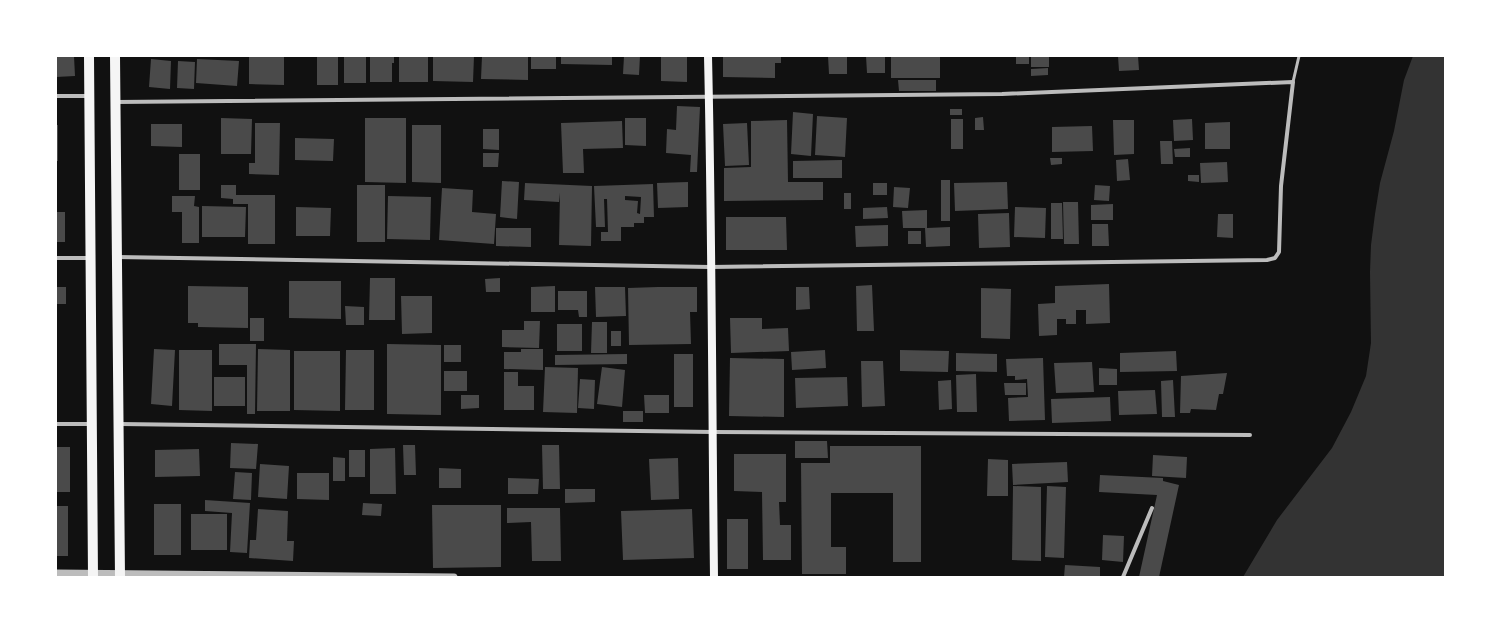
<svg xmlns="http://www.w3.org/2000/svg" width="1501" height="633" font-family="'Golos Text',sans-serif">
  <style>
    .water { fill: #333 }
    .building { fill: #4a4a4a; fill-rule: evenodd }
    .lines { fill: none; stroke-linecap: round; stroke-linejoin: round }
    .service { stroke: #bcbcbc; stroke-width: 3 }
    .minor { stroke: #bcbcbc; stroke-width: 4 }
    .tertiary { stroke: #bcbcbc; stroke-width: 7 }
    .secondary { stroke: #f5f5f5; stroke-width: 8 }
    .primary { stroke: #f5f5f5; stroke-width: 10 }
  </style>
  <rect width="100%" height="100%" fill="#111"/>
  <path class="water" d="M1413,56H1445V577H1243L1277,520L1332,448L1351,412L1366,376L1371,343L1370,272L1371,245L1375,214L1380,183L1394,131L1404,80Z"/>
  <path class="building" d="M56,56H74L75,76L56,77Z
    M249,56H284V85L249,84Z
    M317,56H338V85H317Z
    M344,56H366V83H344Z
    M370,56H394V63H392V82H370Z
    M399,56H428V82H399Z
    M433,56H474L473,82L433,81Z
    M482,56H528V80L481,79Z
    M531,56H556V69H531Z
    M561,56H612V65L561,64Z
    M624,56H640L639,75L623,74Z
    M661,56H687V82L661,81Z
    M723,56H781V63H775V78L723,77Z
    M828,56H847V74H829Z
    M866,56H885V73H867Z
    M891,56H940V78H891Z
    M1016,56H1029V64H1016Z
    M1031,56H1049V67H1031Z
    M1118,56H1138L1139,70L1119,71Z
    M151,59L171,61L170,89L149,87Z
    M197,59L239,61L237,86L196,83Z
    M178,61L195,62L194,89L177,88Z
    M1048,68V75L1031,76V69Z
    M898,80H936V91H899Z
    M677,106L700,107L697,172H690L691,155L666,153L667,129L676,130Z
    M950,109H962V115H950Z
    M793,112L813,114L811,156L791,154Z
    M817,116L847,118L845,157L815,155Z
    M983,117L984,130H975V118Z
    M221,118L252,119L251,154H221Z
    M365,118H406V183L365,182Z
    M625,118H646V146L625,145Z
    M951,119H963V149H951Z
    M1192,119L1193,140L1174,141L1173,120Z
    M787,120L788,182H823V200L724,201V168L751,167V121Z
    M1113,120H1134V154L1114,155Z
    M622,121L623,148L583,149L584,173H563L561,123Z
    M1230,122V149H1205V123Z
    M255,123H280L279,175L249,174V163H255Z
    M747,123L749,165L725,166L723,124Z
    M151,124H182V147L151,146Z
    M56,125H58V161H56Z
    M412,125H441V183L412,182Z
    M1092,126L1093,151L1052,152V127Z
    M483,129H499V150L483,149Z
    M295,138L334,139L333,161L295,160Z
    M1160,141H1172L1173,164H1161Z
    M1190,148V157H1175L1174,149Z
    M483,153H499L498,167H483Z
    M179,154H200V190H179Z
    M1050,158H1062V164L1051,165Z
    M1128,159L1130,180L1117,181L1116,160Z
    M842,160V178H793V161Z
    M1227,162L1228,182L1201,183L1200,163Z
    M1188,175H1199V182L1188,181Z
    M941,180H950V221H941Z
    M502,181L519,182L517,219L500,217Z
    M688,182V207L658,208L657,183Z
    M1007,182L1008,209L955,211L954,183Z
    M525,183L592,186L591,246L559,245L560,193L559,202L524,200Z
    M873,183H887V195H873Z
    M653,184L654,217H644V223H634V227H621V241H601V232H608L607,199H604L605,227H596L594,186ZM625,196L641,197L640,214L637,213L638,201L625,200Z
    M221,185H236V195H275V244H248V204H233V199L221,198Z
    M357,185H385V242H357Z
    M1095,185L1110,186L1109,201L1094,200Z
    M894,187L910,188L908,208L893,207Z
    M442,188L473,190L472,212L496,214L494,244L439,240Z
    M844,193H851V209H844Z
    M172,196H195L194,206L199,207V243H182V212H172Z
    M388,196L431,197L430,240L387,239Z
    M1063,202H1078L1079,244H1064Z
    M1051,203H1062L1063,239H1051Z
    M1113,204V220H1091V205Z
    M202,206L246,207L245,237H202Z
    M296,207L331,208L330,236H296Z
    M887,207L888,218L863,219V208Z
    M1015,207L1046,208L1045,238L1014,237Z
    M927,210V228L950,227V246L926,247L925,228H903L902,211Z
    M56,212H65V242H56Z
    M1009,213L1010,247L979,248L978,214Z
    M1218,214H1233V238L1217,237Z
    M726,217H786L787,250H726Z
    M1092,224H1108L1109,246H1092Z
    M888,225V246L856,247L855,226Z
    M496,228H531V247L496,246Z
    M908,231H921V244H908Z
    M370,278H395V320H369Z
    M500,278V292H486L485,279Z
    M289,281H341V319L289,318Z
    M1109,284L1110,323L1086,324V310H1076V324H1066V319H1057V335L1039,336L1038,304L1055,303V286Z
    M872,285L874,331H857L856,286Z
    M188,286L248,287V328L198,327V323H188Z
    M555,286V312H531V287Z
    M56,287H66V304H56Z
    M595,287H625L626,316L596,317Z
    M658,287H697V312H690L691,344L629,345L628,288Z
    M796,287H809L810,309L796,310Z
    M981,288L1011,289L1010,339L981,338Z
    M558,291H587V317H579L578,310H558Z
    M401,296H432V333L402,334Z
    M345,306L364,307V325H346Z
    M250,318H264V341H250Z
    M730,318H762V329L788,328L789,351L731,353Z
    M524,321H540L539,348L502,347V330H524Z
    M592,322H607V353H591Z
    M557,324H582V351H557Z
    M611,331H621V346H611Z
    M219,344H256L255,414H247V365H219Z
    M387,344L441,345V415L387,414Z
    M444,345H461V362H444Z
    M154,349L175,350L172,406L151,404Z
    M258,349L290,350V411H257Z
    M521,349H543V370L504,369V352H521Z
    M179,350H212V411L179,410Z
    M346,350H374V410H345Z
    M825,350L826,368L792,370L791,352Z
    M900,350L949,351L948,372L900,371Z
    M294,351H340V411L294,410Z
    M1176,351L1177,371L1120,372V353Z
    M956,353L997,354V372L956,371Z
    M627,354V364L555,365V355Z
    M674,354H693V407H674Z
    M730,358L784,359V417L729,416Z
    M1043,358L1045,420L1009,421L1008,398L1028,397L1027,379L1015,380V376H1007L1006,359Z
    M861,361H883L885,406L862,407Z
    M1092,362L1094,392L1056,393L1054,363Z
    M545,367L578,368L577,413L543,412Z
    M602,367L625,370L622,407L597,404Z
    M1099,368L1117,369V385H1099Z
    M444,371H467V391H444Z
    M504,372H518V386H534V410H504Z
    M1227,373L1223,394H1219L1216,410L1191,409L1190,413H1180L1181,376Z
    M976,374L977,412H957L956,375Z
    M214,377H245V406H214Z
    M847,377L848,406L796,408L795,378Z
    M580,379L595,380L594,409L578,408Z
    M951,380L952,409L939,410L938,381Z
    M1173,380L1175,417H1162L1161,381Z
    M1004,383H1026V395H1005Z
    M1155,390L1157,414L1119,415L1118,391Z
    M461,395H479V408L461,409Z
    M644,395H669V413H645Z
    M1110,397L1111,421L1052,423L1051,399Z
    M623,411H643V422H623Z
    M795,441H827L828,458H795Z
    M231,443L258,444L256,469L230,468Z
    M403,445H415L416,475H404Z
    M542,445H559L560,489H543Z
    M830,446H921V562H893V493H831V547H846V574H802L801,463H830Z
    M56,447H70V492H56Z
    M395,448L396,494H370V449Z
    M199,449L200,476L155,477V450Z
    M349,450H365V477H349Z
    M734,454H786V502H779L780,525H791V560H763L762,492L734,491Z
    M1153,455L1187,457L1186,478L1152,476Z
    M333,457L345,458V481H333Z
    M678,458L679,499L651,500L649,459Z
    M988,459L1008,460V496H987Z
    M1067,462L1068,482L1013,485L1012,464Z
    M260,464L289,466L287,499L258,497Z
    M439,468L461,469V488H439Z
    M235,472L252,473L251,500L233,499Z
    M297,473H329V500L297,499Z
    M1100,475L1163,478V481L1179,485L1159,577H1139L1157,495L1099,492Z
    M508,478L539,479L538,494H508Z
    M1013,486L1041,487V561L1012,560Z
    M1047,486L1066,487L1064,558L1045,557Z
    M565,489H595V502L565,503Z
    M205,500L250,503L247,553L230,552L232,513L205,511Z
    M363,503L382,504L381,516L362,515Z
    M154,504H181V555H154Z
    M432,505H501V567L433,568Z
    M56,506H68V556H56Z
    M507,508H560L561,561H532L531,522L507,523Z
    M258,509L288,511L287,541H294L293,561L249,558L250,540H256Z
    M692,509L694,558L623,560L621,511Z
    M191,514H227V550H191Z
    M727,519H748V569H727Z
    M1103,535L1124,536L1123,562L1102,560Z
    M1065,565L1100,567V577H1064Z"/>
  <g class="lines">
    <path class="service" d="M1293,82L1299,56"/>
    <path class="minor" d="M56,96H89
      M116,102L1002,94L1293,82L1281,186L1279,252L1275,258L1267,260L710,267L117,257
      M56,258H90
      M56,424H92
      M120,424L713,432L1250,435
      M1123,577L1152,508"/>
    <path class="tertiary" d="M56,573L454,577"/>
    <path class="secondary" d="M708,56C712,230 712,403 714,577"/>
    <path class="primary" d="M89,56L93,577
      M115,56L120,577"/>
  </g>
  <rect width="1501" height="633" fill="none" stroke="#ffffff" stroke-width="114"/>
</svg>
